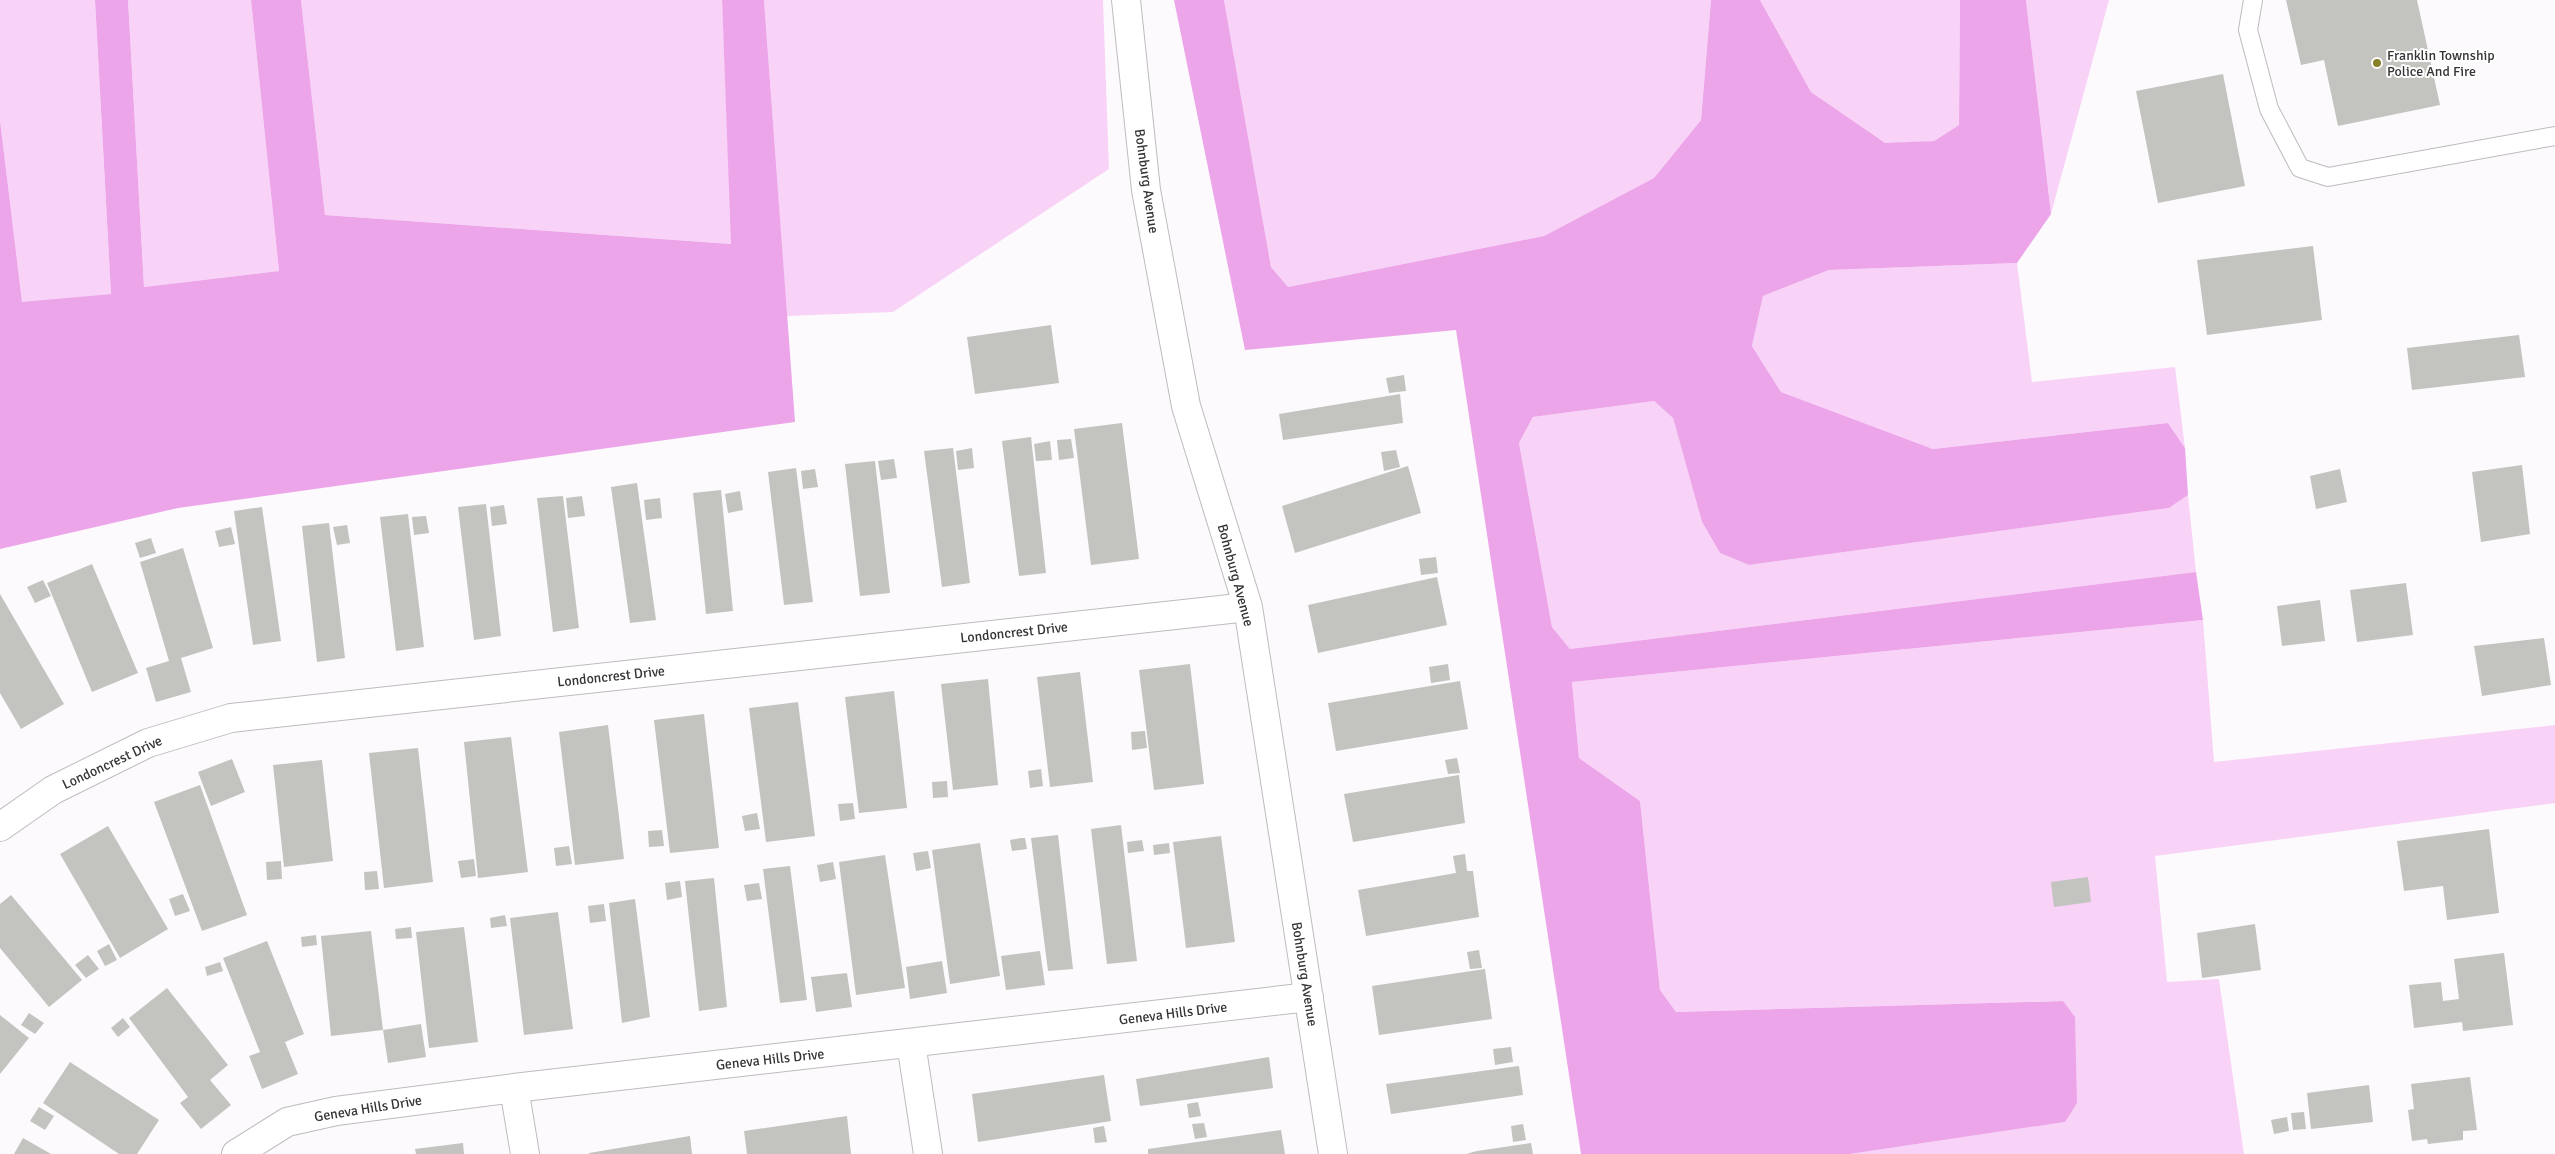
<svg xmlns="http://www.w3.org/2000/svg" width="2555" height="1154" font-family="Signika,sans-serif">
  <style>
    .green { fill: #f9d3f7 }
    .forest { fill: #eda5ea }
    .building { fill: #c3c3c0 }
    .lines { fill: none; stroke-linecap: round; stroke-linejoin: round }
    .lane-casing { stroke: #bebbbe; stroke-width: 20 }
    .street-casing { stroke: #bebbbe; stroke-width: 30 }
    .lane { stroke: #fff; stroke-width: 18 }
    .street { stroke: #fff; stroke-width: 28 }
    .poi-dot { fill: #878128; stroke: #fff; stroke-width: 2 }
    .labels { text-anchor: middle; stroke-width: 4; stroke-linejoin: round; paint-order: stroke }
    .poi-label { font-size: 14px; fill: #353435; stroke: #fff; text-anchor: start }
    .street-label { font-size: 14px; fill: #353435; stroke: #fff }
  </style>
  <rect width="100%" height="100%" fill="#fdfafd"/>
  <path class="green" d="M0,0H95L111,294L22,303L0,120Z
    M128,0H251L279,271L144,287Z
    M301,0H722L732,244L325,215Z
    M764,0H1103L1109,169L893,312L787,316Z
    M1224,0H1711L1701,120L1654,178L1544,236L1288,287L1271,267Z
    M1760,0H1960L1959,125L1934,141L1885,144L1811,92Z
    M2026,0H2109L2051,214Z
    M2017,263L2032,382L2175,367L2185,448L2168,423L1933,449L1781,392L1752,346L1763,296L1829,270Z
    M1654,401L1673,418L1702,522L1720,553L1749,565L2169,508L2188,495L2196,572L1570,649L1552,627L1519,443L1533,417Z
    M2203,620L2214,762L2555,725V803L2155,856L2167,982L2219,979L2244,1154H1850L2065,1122L2062,1001L1676,1012L1660,990L1640,801L1579,758L1572,682Z"/>
  <path class="forest" d="M95,0H128L144,287L279,271L251,0H301L325,215L731,244L722,0H764L795,422L178,508L0,549V120L22,302L111,294Z
    M1174,0H1224L1271,267L1288,287L1544,236L1654,178L1701,120L1711,0H1760L1811,92L1885,143L1934,141L1959,125L1960,0H2026L2051,214L2017,263L1829,270L1763,296L1752,346L1781,392L1933,449L2168,423L2185,448L2188,495L2169,508L1749,565L1720,553L1702,522L1673,418L1654,401L1533,417L1519,443L1552,627L1570,649L2196,572L2203,620L1572,682L1579,758L1640,801L1660,990L1676,1012L2063,1001L2075,1017L2077,1103L2065,1122L1850,1154H1581L1456,330L1245,350Z"/>
  <path class="building" d="M2286,0H2417L2440,105L2338,126L2324,60L2301,65Z
    M2223,74L2245,186L2158,203L2136,91Z
    M2313,246L2322,320L2207,335L2197,260Z
    M1051,325L1059,383L975,394L967,337Z
    M2519,335L2525,377L2412,390L2407,348Z
    M1404,375L1406,391L1389,393L1386,378Z
    M1400,394L1403,423L1283,440L1279,414Z
    M1122,423L1139,559L1091,565L1074,429Z
    M1031,437L1046,573L1019,576L1002,441Z
    M1071,439L1074,458L1059,460L1057,440Z
    M1050,441L1052,460L1036,461L1034,444Z
    M953,448L970,583L942,587L924,451Z
    M972,448L974,468L958,470L956,451Z
    M1396,450L1400,467L1384,471L1381,452Z
    M894,459L897,478L881,480L878,461Z
    M875,461L890,593L860,596L845,464Z
    M2522,465L2530,534L2481,542L2472,472Z
    M1408,466L1421,513L1295,553L1282,506Z
    M796,468L813,602L784,605L768,472Z
    M815,469L818,487L803,489L801,471Z
    M2340,469L2347,502L2316,509L2310,476Z
    M637,483L656,620L630,623L611,487Z
    M721,490L733,611L706,614L693,493Z
    M740,491L743,510L728,513L725,494Z
    M563,496L579,628L553,632L537,498Z
    M582,496L585,516L568,518L566,498Z
    M660,498L662,518L646,520L644,500Z
    M486,504L501,636L474,640L458,507Z
    M504,505L507,524L492,526L490,507Z
    M262,507L281,641L253,645L234,511Z
    M408,514L424,647L396,651L380,517Z
    M426,516L429,533L414,535L412,517Z
    M329,523L345,658L317,662L302,526Z
    M347,525L350,543L337,545L333,527Z
    M231,527L235,544L219,547L215,531Z
    M151,538L156,553L140,558L135,543Z
    M183,548L213,648L181,658L191,692L156,702L146,668L169,661L140,562Z
    M1436,557L1438,573L1421,575L1419,559Z
    M92,564L138,673L92,692L47,583Z
    M1437,577L1447,625L1318,653L1308,605Z
    M43,580L51,596L35,603L27,587Z
    M2406,583L2413,635L2357,642L2350,590Z
    M0,594L64,704L21,729L0,693Z
    M2320,600L2325,641L2282,646L2277,606Z
    M2544,638L2551,685L2482,696L2474,646Z
    M1190,664L1204,784L1154,790L1139,670Z
    M1448,664L1450,680L1431,683L1429,667Z
    M1080,672L1093,782L1050,787L1037,677Z
    M988,679L998,785L953,790L941,684Z
    M1460,681L1468,729L1336,751L1328,703Z
    M894,691L907,808L859,813L845,697Z
    M798,702L815,836L766,842L749,708Z
    M704,714L719,848L670,853L654,720Z
    M608,725L624,859L575,865L559,732Z
    M1145,731L1147,748L1132,750L1131,732Z
    M511,737L528,872L478,878L464,742Z
    M418,748L433,882L384,888L369,753Z
    M1457,758L1460,773L1448,774L1445,760Z
    M232,759L245,792L211,806L198,772Z
    M322,760L333,861L284,867L273,765Z
    M1041,769L1043,786L1030,788L1028,771Z
    M1459,775L1465,823L1353,842L1344,794Z
    M947,781L948,797L933,798L932,782Z
    M200,785L247,915L202,931L154,802Z
    M853,803L855,819L840,821L838,804Z
    M757,813L760,829L745,831L742,816Z
    M1121,825L1137,961L1107,964L1091,829Z
    M108,826L168,929L120,958L60,854Z
    M2489,829L2499,913L2447,920L2443,886L2404,891L2397,841Z
    M662,830L664,846L649,847L648,831Z
    M1058,835L1073,969L1048,971L1031,838Z
    M1221,836L1235,942L1186,948L1173,842Z
    M1021,838H1025L1027,849L1012,851L1010,840Z
    M1142,840L1144,851L1128,853L1127,842Z
    M980,843L1000,976L950,984L932,850Z
    M1169,843L1170,853L1154,855L1153,845Z
    M569,846L572,864L556,866L554,848Z
    M928,851L931,868L916,871L913,853Z
    M1465,854L1467,871H1473L1479,917L1366,936L1358,890L1456,873L1453,856Z
    M885,855L905,988L856,995L839,862Z
    M474,859L476,876L461,878L458,861Z
    M281,861L282,879L267,880L266,862Z
    M833,862L836,879L820,882L817,865Z
    M790,866L807,1000L780,1003L763,869Z
    M377,871L379,889L365,890L364,872Z
    M2088,877L2091,902L2054,907L2051,882Z
    M714,878L727,1007L699,1011L685,881Z
    M680,881L682,897L667,900L665,883Z
    M759,883L762,899L747,901L744,885Z
    M183,894L190,911L175,916L169,899Z
    M11,895L82,980L49,1007L0,948V904Z
    M635,899L650,1017L622,1023L609,903Z
    M604,904L606,921L590,923L588,906Z
    M558,912L573,1029L524,1035L510,918Z
    M505,915L507,926L491,928L490,918Z
    M2255,924L2261,970L2202,978L2197,933Z
    M411,927L412,938L396,939L395,929Z
    M464,927L478,1042L429,1048L416,932Z
    M371,931L383,1030L331,1036L321,936Z
    M316,935L317,945L302,947L301,937Z
    M267,941L304,1034L285,1042L298,1074L262,1089L249,1056L260,1052L223,958Z
    M109,944L117,960L105,966L97,951Z
    M1479,950L1482,968L1470,969L1467,952Z
    M1040,951L1045,985L1006,990L1001,956Z
    M2504,953L2513,1025L2463,1031L2462,1022L2414,1028L2409,985L2441,982L2443,1001L2459,999L2454,959Z
    M88,955L99,969L86,978L75,965Z
    M942,961L947,993L910,999L906,967Z
    M220,962L223,971L207,976L205,967Z
    M1485,969L1492,1019L1379,1035L1372,986Z
    M847,973L852,1007L816,1012L811,977Z
    M167,988L228,1065L210,1080L231,1105L201,1129L180,1103L188,1097L129,1018Z
    M29,1013L44,1023L35,1034L21,1025Z
    M0,1015L29,1038L0,1074Z
    M123,1018L130,1027L118,1037L111,1028Z
    M421,1024L426,1057L388,1063L383,1030Z
    M1511,1047L1513,1062L1495,1065L1493,1049Z
    M1269,1057L1273,1088L1140,1106L1136,1079Z
    M70,1062L159,1120L137,1154H119L43,1103Z
    M1519,1066L1523,1095L1391,1114L1386,1084Z
    M1104,1075L1111,1121L978,1142L972,1094Z
    M2470,1077L2477,1130L2463,1131V1140L2428,1144L2427,1139L2412,1141L2408,1110L2414,1109L2411,1084Z
    M2369,1085L2373,1122L2311,1129L2307,1093Z
    M1198,1102L1201,1116L1189,1118L1187,1104Z
    M39,1107L54,1116L45,1130L30,1121Z
    M2304,1112L2306,1129L2293,1130L2291,1113Z
    M847,1116L851,1154H747L744,1131Z
    M2287,1117L2289,1131L2274,1134L2271,1120Z
    M1204,1123L1207,1137L1195,1139L1192,1124Z
    M1523,1124L1526,1140L1513,1142L1511,1126Z
    M1104,1126L1107,1142L1095,1143L1093,1128Z
    M1281,1130L1285,1154H1148V1149Z
    M690,1136L692,1154H589V1153Z
    M23,1138L51,1154H14Z
    M463,1143L464,1154H416L415,1149Z
    M1531,1143L1533,1154H1466L1477,1151Z"/>
  <g class="lines">
    <defs>
      <path id="lane" d="M2253,0L2248,30L2269,109L2300,168L2328,177L2555,136"/>
      <path id="street" d="M1126,0L1146,190L1186,406L1248,607L1333,1154
        M0,827L53,790L148,743L231,718L1248,607
        M911,1043L928,1154
        M514,1088L525,1154
        M236,1154L287,1122L336,1111L514,1088L1309,997"/>
    </defs>
    <use href="#lane" class="lane-casing"/>
    <use href="#street" class="street-casing"/>
    <use href="#lane" class="lane"/>
    <use href="#street" class="street"/>
  </g>
  <circle class="poi-dot" cx="2377" cy="63" r="5"/>
  <g class="labels">
    <g class="poi-label">
      <text x="2387" y="60">Franklin Township<tspan x="2387" dy="16">Police And Fire</tspan></text>
    </g>
    <g class="street-label">
      <text transform="translate(1147 181) rotate(82)" y="5">Bohnburg Avenue</text>
      <text transform="translate(1236 575) rotate(75)" y="5">Bohnburg Avenue</text>
      <text transform="translate(1014 632) rotate(-6)" y="5">Londoncrest Drive</text>
      <text transform="translate(611 676) rotate(-6)" y="5">Londoncrest Drive</text>
      <text transform="translate(112 762) rotate(-25)" y="5">Londoncrest Drive</text>
      <text transform="translate(1305 974) rotate(81)" y="5">Bohnburg Avenue</text>
      <text transform="translate(1173 1013) rotate(-7)" y="5">Geneva Hills Drive</text>
      <text transform="translate(770 1059) rotate(-6)" y="5">Geneva Hills Drive</text>
      <text transform="translate(368 1108) rotate(-9)" y="5">Geneva Hills Drive</text>
    </g>
  </g>
</svg>
